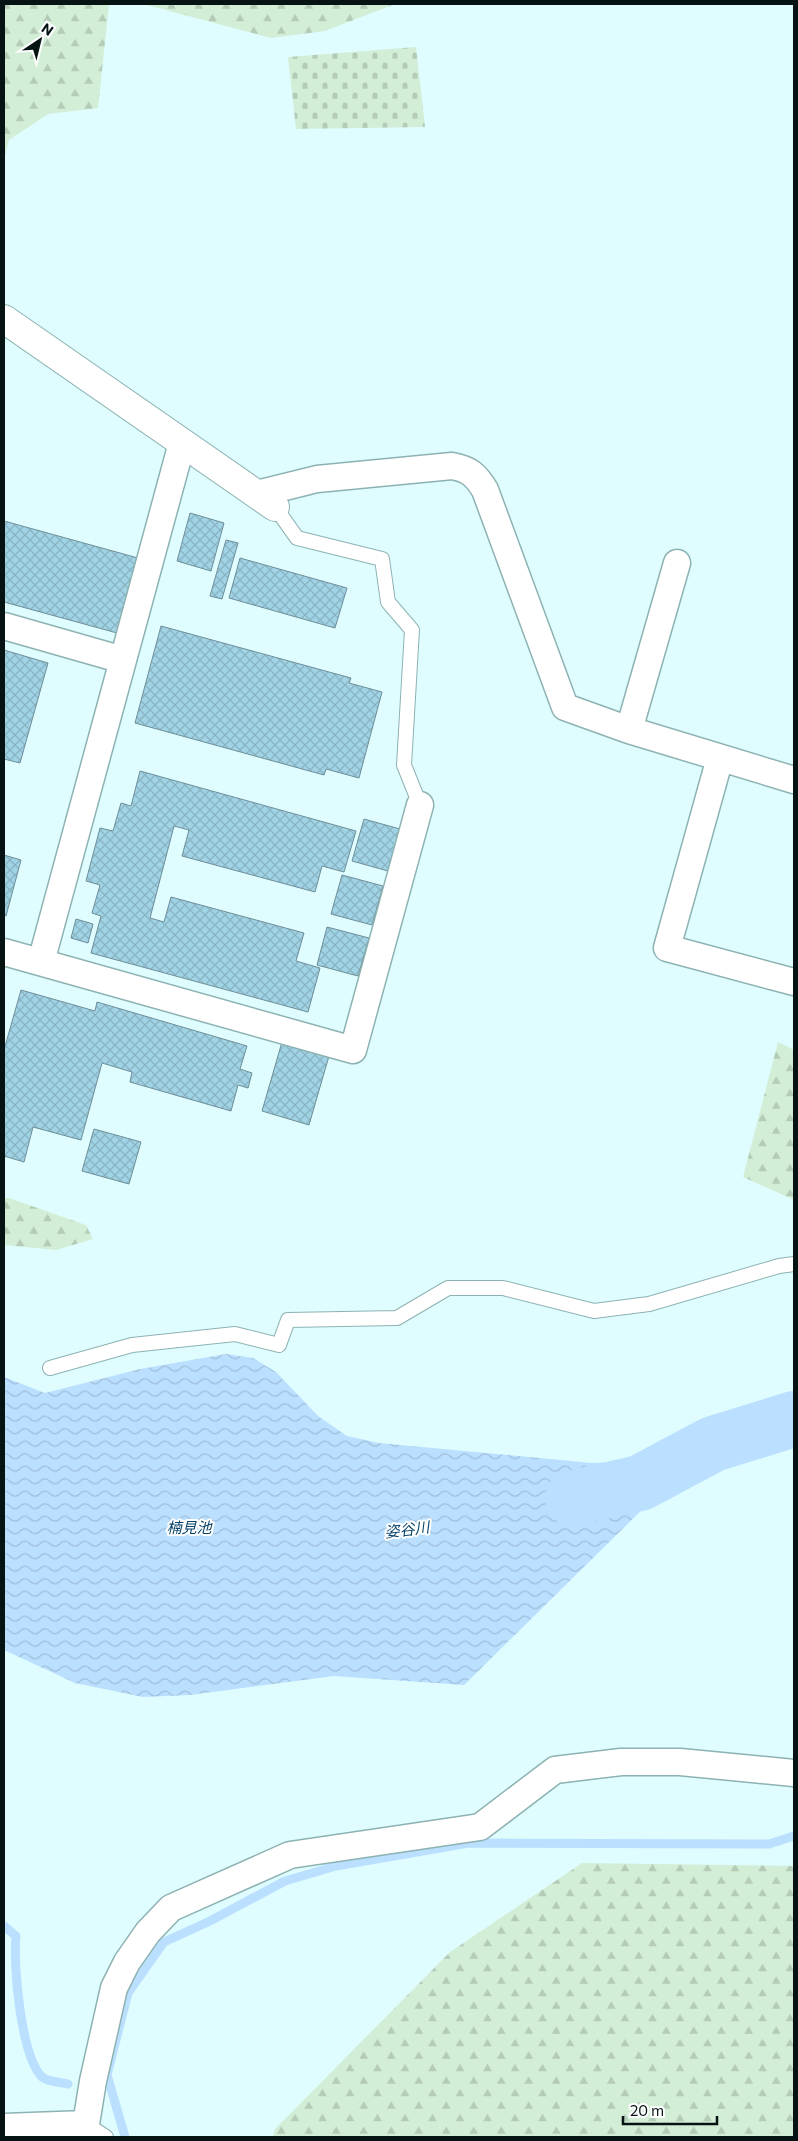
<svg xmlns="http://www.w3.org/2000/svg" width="798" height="2141" font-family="Commissioner,'Noto Sans JP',sans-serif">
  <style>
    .forest { fill: url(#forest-firs) }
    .cemetery { fill: url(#cemetery-stones) }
    .water { fill: url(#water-waves) }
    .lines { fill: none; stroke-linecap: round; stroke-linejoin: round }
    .stream { stroke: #bbdfff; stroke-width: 9 }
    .river { stroke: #bbdfff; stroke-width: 56 }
    .building { fill: url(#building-cross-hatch); stroke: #6e8e99 }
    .service-casing { stroke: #8db2b2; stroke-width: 16 }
    .minor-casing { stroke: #8db2b2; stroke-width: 29 }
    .tertiary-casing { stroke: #8db2b2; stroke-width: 30 }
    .service { stroke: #fff; stroke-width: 14 }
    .minor { stroke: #fff; stroke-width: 26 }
    .tertiary { stroke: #fff; stroke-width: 28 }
    .labels { text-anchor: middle; stroke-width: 4; stroke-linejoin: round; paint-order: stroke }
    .water-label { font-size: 15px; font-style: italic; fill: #07436a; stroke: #fff }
  </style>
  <defs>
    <pattern id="forest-firs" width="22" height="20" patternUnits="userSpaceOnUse" patternTransform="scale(1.25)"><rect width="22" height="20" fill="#d3eed7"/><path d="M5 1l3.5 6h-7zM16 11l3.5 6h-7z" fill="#b4cbb8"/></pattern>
    <pattern id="cemetery-stones" width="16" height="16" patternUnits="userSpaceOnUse" patternTransform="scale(1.25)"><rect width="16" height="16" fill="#d3eed7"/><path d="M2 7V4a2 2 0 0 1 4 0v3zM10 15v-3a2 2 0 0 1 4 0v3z" fill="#b4cbb8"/></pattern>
    <pattern id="water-waves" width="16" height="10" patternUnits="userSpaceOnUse" patternTransform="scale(1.25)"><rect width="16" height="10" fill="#bbdfff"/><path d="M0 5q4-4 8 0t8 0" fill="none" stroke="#9fbeda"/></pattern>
    <pattern id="building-cross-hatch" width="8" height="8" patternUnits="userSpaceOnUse" patternTransform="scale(1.25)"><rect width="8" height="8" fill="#a0d3e4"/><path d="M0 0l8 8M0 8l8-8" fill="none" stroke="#88b4c3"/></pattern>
  </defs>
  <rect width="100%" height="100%" fill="#dffdfe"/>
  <path class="forest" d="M4,4H109L98,108L48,114L9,140L4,159Z
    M143,4H395L325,31L271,38Z
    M778,1042L794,1050V1200L743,1177Z
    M4,1198H9L86,1225L93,1239L56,1250L4,1245Z
    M582,1863L794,1866V2137H273L275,2129L450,1952Z"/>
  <path class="cemetery" d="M416,47L425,127L296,129L288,57Z"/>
  <path class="water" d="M226,1354L253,1358L276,1372L318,1416L347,1436L379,1443L592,1463L640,1461L656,1496L464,1685L334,1676L190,1695L143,1697L75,1683L4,1650V1377L45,1393L140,1369Z"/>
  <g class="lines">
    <path class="stream" d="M4,1926L16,1936C13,1966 21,2056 42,2077C48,2082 61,2082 68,2084
      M125,2137L107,2075L128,1993L164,1942L210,1921L285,1881L336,1866L469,1843L769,1844L794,1836"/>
    <path class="river" d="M573,1498L640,1483L713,1444L794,1419"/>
  </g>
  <path class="building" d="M190,513L224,523L211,571L177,561Z
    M4,521L138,558L117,633L4,602Z
    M226,540L238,543L222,599L210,596Z
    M240,558L347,588L335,628L229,598Z
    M161,626L351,678L349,683L382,692L359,778L326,769L324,775L135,723Z
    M4,650L48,663L20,763L4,759Z
    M140,771L356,831L344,872L322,866L315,892L182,856L189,830L174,826L150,918L164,922L171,897L304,933L296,961L320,968L308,1012L91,953L101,916L92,913L100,885L86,881L100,828L113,831L121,803L131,806Z
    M364,819L400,829L388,871L352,861Z
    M4,855L21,860L6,916L4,915Z
    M342,875L383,886L372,925L331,914Z
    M76,919L93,924L88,943L71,938Z
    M327,927L369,938L358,976L317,965Z
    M21,990L95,1011L97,1002L247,1046L240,1069L252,1073L248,1088L238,1085L231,1111L130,1082L132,1072L102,1063L81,1140L33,1127L24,1162L4,1156V1050Z
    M282,1042L329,1056L309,1125L262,1111Z
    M94,1129L141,1142L129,1184L82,1171Z"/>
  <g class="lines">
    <defs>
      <path id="service" d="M275,507L297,538L382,559L388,602L412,630L404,765L420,805
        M50,1368L132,1345L235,1334L279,1345L288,1320L397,1318L448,1288H503L594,1311L649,1304L779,1266L794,1264
        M86,2124L106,2137"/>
      <path id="minor" d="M257,494L317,479L452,466C469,469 476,475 485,490L565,707L629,730L677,563
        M4,626L123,660
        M629,730L794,780
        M720,758L667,948L794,982
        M4,952L353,1050L420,805
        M41,962L182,443
        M4,2127L86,2124L93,2081L114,1988L127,1962L148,1932L171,1908L290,1855L480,1827L555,1770L621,1762H680L794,1773"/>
      <path id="tertiary" d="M4,319L275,507"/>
    </defs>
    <use href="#service" class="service-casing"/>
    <use href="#minor" class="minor-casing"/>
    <use href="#tertiary" class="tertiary-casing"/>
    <use href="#service" class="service"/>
    <use href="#minor" class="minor"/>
    <use href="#tertiary" class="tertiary"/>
  </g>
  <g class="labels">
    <g class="water-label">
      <text x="189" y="1533">楠見池</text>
      <text transform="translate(407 1530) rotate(-7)" y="5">姿谷川</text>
    </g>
  </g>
  <rect width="798" height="2141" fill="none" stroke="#051313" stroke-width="10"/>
  <g transform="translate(40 40) rotate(35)" stroke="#ffffff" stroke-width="4" paint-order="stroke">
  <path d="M0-4L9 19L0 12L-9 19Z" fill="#051313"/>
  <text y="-8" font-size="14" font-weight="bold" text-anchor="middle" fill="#051313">N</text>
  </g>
  <path d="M623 2116v8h94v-8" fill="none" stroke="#051313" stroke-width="2.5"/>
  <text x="630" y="2116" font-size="15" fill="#051313" stroke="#ffffff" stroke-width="4" paint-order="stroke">20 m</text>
</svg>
